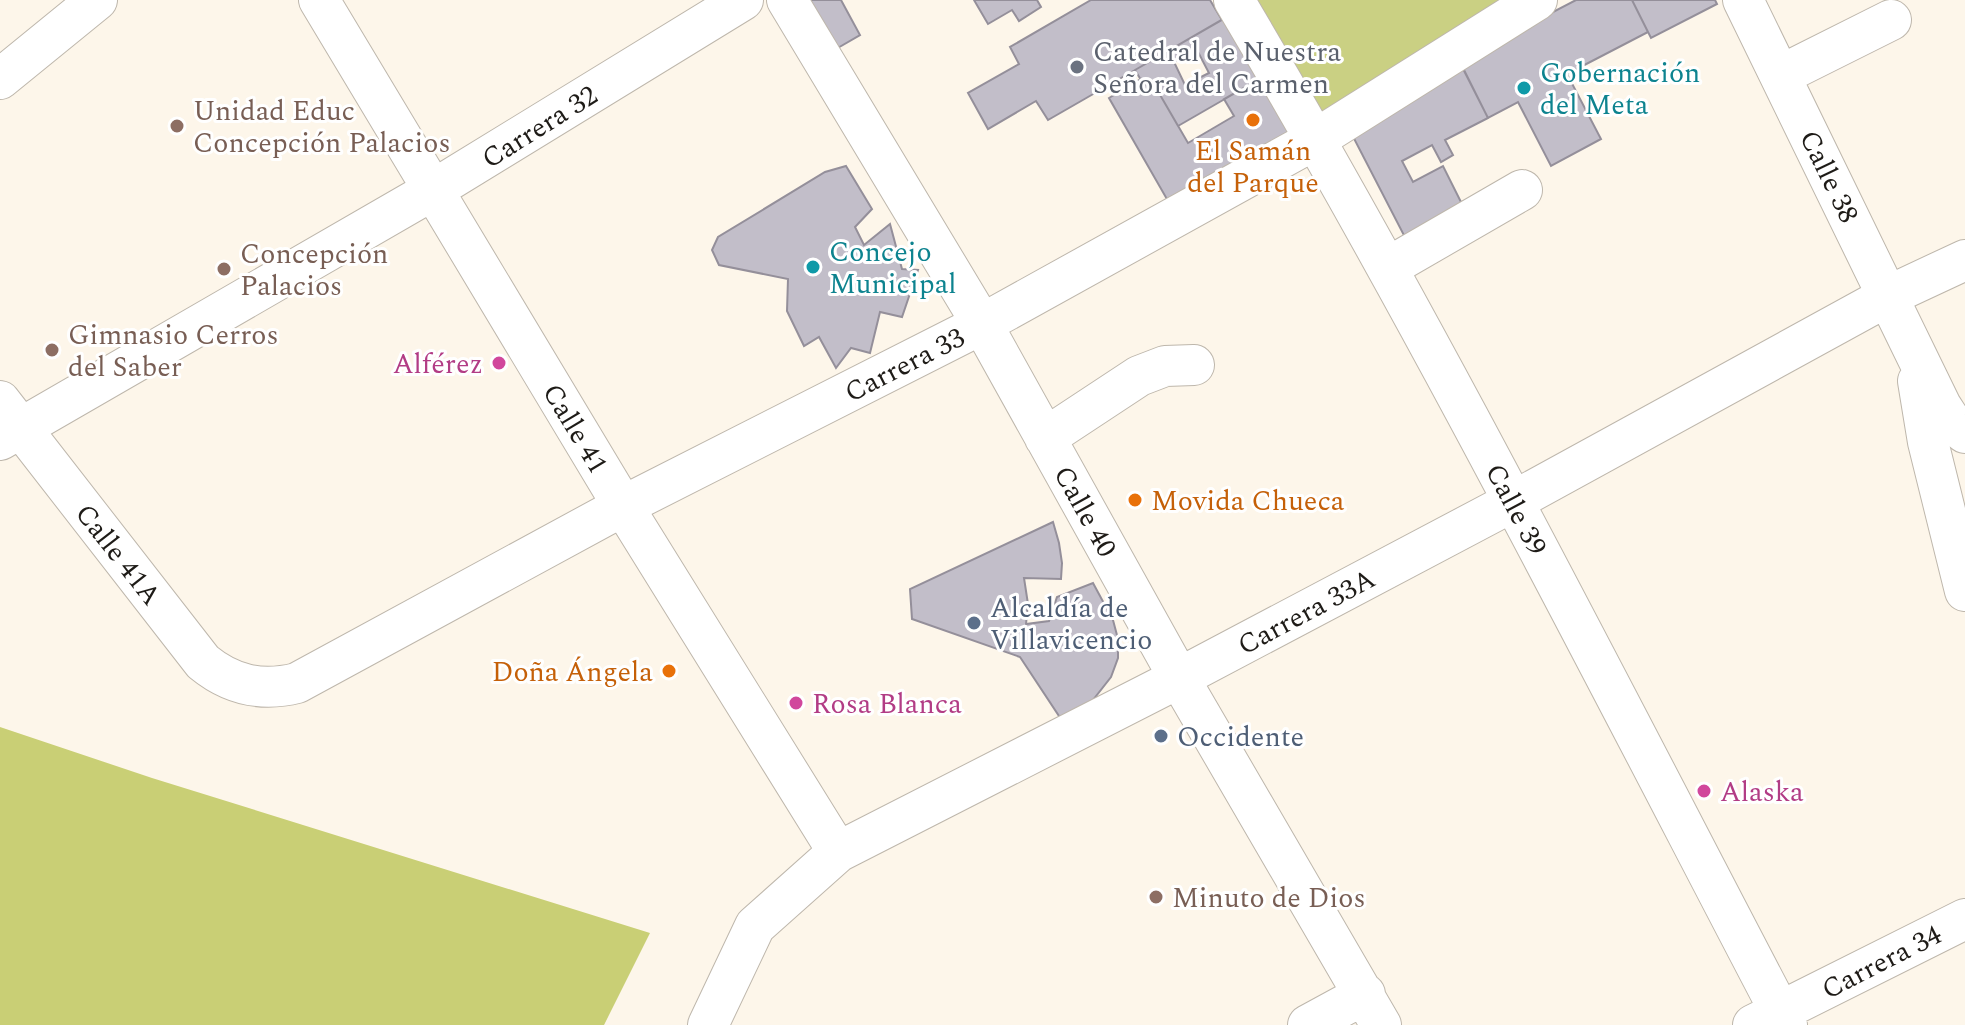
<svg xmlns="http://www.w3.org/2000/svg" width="1965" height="1025" font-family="Spectral,serif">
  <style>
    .green { fill: #cad083 }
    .forest { fill: #c9cf75 }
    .building { fill: #c2bec9; stroke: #948f9a; stroke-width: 2; fill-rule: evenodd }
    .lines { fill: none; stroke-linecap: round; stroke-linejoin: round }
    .minor-casing { stroke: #beb7ac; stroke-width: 42 }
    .minor { stroke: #fff; stroke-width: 40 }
    .worship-dot { fill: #6b7280; stroke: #fff; stroke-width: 3 }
    .culture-dot { fill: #0f9aa8; stroke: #fff; stroke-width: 3 }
    .food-dot { fill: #e8710a; stroke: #fff; stroke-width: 3 }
    .education-dot { fill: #8d6e63; stroke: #fff; stroke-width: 3 }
    .hotel-dot { fill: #d1479c; stroke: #fff; stroke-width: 3 }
    .service-dot { fill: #5c6f8a; stroke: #fff; stroke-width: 3 }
    .labels { text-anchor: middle; stroke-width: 6; stroke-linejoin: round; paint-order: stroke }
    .worship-label { font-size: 28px; fill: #5b616d; stroke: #fff; text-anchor: start }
    .culture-label { font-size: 28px; fill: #0d838f; stroke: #fff; text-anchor: start }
    .education-label { font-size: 28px; fill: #785e54; stroke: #fff; text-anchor: start }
    .street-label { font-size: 28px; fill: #1e1b17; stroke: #fff }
    .food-label { font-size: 28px; fill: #c56008; stroke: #fff }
    .hotel-label { font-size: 28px; fill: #b23c85; stroke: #fff; text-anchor: start }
    .service-label { font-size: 28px; fill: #4e5e75; stroke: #fff; text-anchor: start }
  </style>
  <rect width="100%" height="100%" fill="#fdf6ea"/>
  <path class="green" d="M1250,0H1550L1321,125Z"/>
  <path class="forest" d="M0,727L152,778L650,933L604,1025H0Z"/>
  <path class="building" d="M808,0H841L860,35L836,49Z
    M974,0H1037L1041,7L1019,21L1012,10L988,24Z
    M1091,0H1210L1222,20L1048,120L1036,101L988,129L968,93L1019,64L1010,47Z
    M1576,0H1632L1648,32L1567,74L1601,139L1551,166L1518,102L1488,118L1459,61Z
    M1632,0H1715L1717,4L1651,38Z
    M1228,16L1263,77L1178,126L1152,81L1144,85L1135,70ZM1197,50L1209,73L1185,85L1174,62Z
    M1462,66L1488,118L1445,140L1453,155L1441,162L1432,145L1402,161L1413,182L1443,166L1468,216L1410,247L1347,125Z
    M1263,77L1292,130L1168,201L1109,98L1141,79L1144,85L1152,81L1188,143L1234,116L1224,99Z
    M846,166L872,209L855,227L864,245L890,224L902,269L918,270L902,317L880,312L870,353L851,348L836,368L819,337L804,346L787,311L788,279L719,265L712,250L718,237L825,172Z
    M1053,522L1059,543L1062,563L1061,579L1024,578L1028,604L1026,624L1049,621L1057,597L1093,583L1113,620L1118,639V658L1111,677L1089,705L1063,722L1020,657L912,619L910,589Z"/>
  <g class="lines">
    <defs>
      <path id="minor" d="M319,0L623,506L838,852
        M787,0L982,324L1179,678L1381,1025
        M1234,0C1432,334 1607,681 1787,1025
        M1743,0L1941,406L1952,423L1965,433
        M1781,75L1891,20
        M0,79L97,0
        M1387,268L1522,190
        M1918,381L1928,442L1965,591
        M0,401L203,662C231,685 261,692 297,683L623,506L982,324L1316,139L1537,0
        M1045,438L1139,376L1165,366L1194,365
        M0,440L433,190L743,0
        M708,1025L755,926L838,852L1179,678L1514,501L1888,296L1965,260
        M1308,1025L1365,994
        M1753,1025L1965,919"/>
    </defs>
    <use href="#minor" class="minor-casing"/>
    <use href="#minor" class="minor"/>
  </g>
  <circle class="worship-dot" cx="1077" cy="67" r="8"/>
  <g class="culture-dot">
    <circle cx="1524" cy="88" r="8"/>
    <circle cx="813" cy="267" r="8"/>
  </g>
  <g class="food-dot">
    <circle cx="1253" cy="120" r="8"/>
    <circle cx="1135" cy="500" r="8"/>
    <circle cx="669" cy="671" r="8"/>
  </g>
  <g class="education-dot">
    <circle cx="177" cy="126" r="8"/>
    <circle cx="224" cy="269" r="8"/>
    <circle cx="52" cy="350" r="8"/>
    <circle cx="1156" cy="897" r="8"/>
  </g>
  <g class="hotel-dot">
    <circle cx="499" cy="363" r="8"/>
    <circle cx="796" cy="703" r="8"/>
    <circle cx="1704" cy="791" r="8"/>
  </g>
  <g class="service-dot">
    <circle cx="974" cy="623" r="8"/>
    <circle cx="1161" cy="736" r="8"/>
  </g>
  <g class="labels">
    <g class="worship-label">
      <text x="1093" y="61">Catedral de Nuestra<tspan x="1093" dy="32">Señora del Carmen</tspan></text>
    </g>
    <g class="culture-label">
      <text x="1540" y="82">Gobernación<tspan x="1540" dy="32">del Meta</tspan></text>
      <text x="829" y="261">Concejo<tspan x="829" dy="32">Municipal</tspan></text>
    </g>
    <g class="education-label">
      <text x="193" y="120">Unidad Educ<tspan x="193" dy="32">Concepción Palacios</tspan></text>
      <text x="240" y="263">Concepción<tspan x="240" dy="32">Palacios</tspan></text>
      <text x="68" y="344">Gimnasio Cerros<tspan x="68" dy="32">del Saber</tspan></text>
      <text x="1172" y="907">Minuto de Dios</text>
    </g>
    <g class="street-label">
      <text transform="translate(539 126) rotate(-32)" y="10">Carrera 32</text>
      <text transform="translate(1830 176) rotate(64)" y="10">Calle 38</text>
      <text transform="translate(904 364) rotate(-27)" y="10">Carrera 33</text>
      <text transform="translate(576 428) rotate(59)" y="10">Calle 41</text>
      <text transform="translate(1517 509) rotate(62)" y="10">Calle 39</text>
      <text transform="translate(1086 511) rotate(61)" y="10">Calle 40</text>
      <text transform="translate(119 554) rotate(52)" y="10">Calle 41A</text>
      <text transform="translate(1306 611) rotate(-28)" y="10">Carrera 33A</text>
      <text transform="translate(1881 961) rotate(-27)" y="10">Carrera 34</text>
    </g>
    <g class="food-label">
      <text x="1253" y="160">El Samán<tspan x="1253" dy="32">del Parque</tspan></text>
      <text x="1151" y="510" text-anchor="start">Movida Chueca</text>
      <text x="653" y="681" text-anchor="end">Doña Ángela</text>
    </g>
    <g class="hotel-label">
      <text x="483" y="373" text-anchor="end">Alférez</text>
      <text x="812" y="713">Rosa Blanca</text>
      <text x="1720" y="801">Alaska</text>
    </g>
    <g class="service-label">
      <text x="990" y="617">Alcaldía de<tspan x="990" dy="32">Villavicencio</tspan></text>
      <text x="1177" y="746">Occidente</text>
    </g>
  </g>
</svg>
